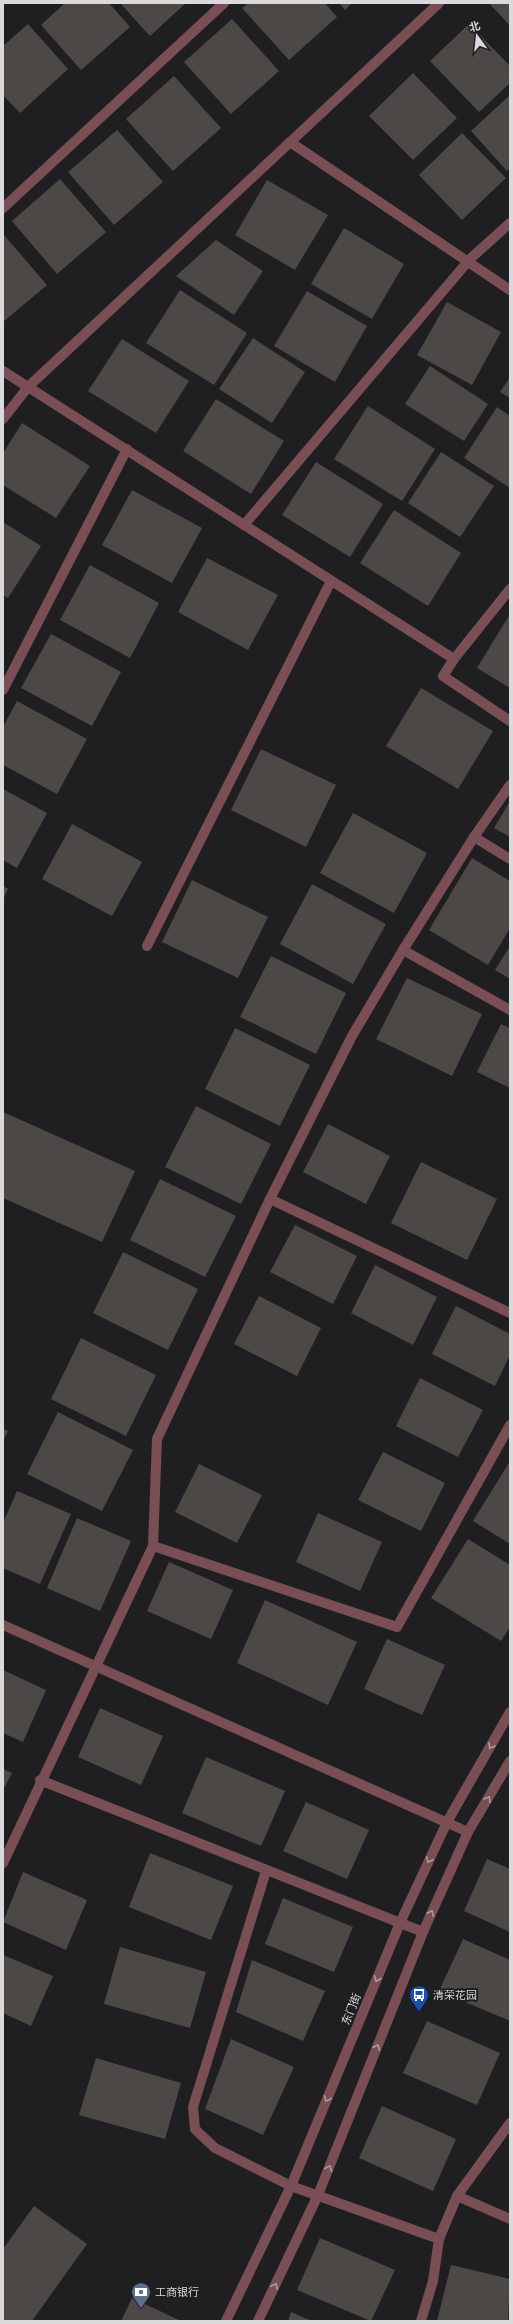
<svg xmlns="http://www.w3.org/2000/svg" width="513" height="2324" font-family="'PT Sans Narrow','Noto Sans SC',sans-serif">
	<rect width="100%" height="100%" fill="#1f1f22"/>
	<g fill="#4b4846">
		<polygon points="65,3 109,3 130,27 81,70 41,25"/>
		<polygon points="120,3 186,3 150,36"/>
		<polygon points="248,3 325,3 337,17 289,60 242,8"/>
		<polygon points="339,3 352,3 345,10"/>
		<polygon points="489,3 510,3 510,26"/>
		<polygon points="232,19 279,71 231,114 184,62"/>
		<polygon points="28,24 68,69 20,113 3,95 3,46"/>
		<polygon points="469,24 510,66 510,83 479,112 430,61"/>
		<polygon points="413,73 457,118 413,160 369,116"/>
		<polygon points="174,76 221,128 173,171 126,119"/>
		<polygon points="510,95 510,168 507,171 471,131"/>
		<polygon points="117,130 163,182 114,225 68,172"/>
		<polygon points="462,133 506,178 462,220 419,175"/>
		<polygon points="60,179 106,232 57,274 12,221"/>
		<polygon points="267,180 328,215 295,270 235,235"/>
		<polygon points="344,228 404,264 372,319 311,284"/>
		<polygon points="3,234 47,285 3,322"/>
		<polygon points="216,240 263,271 234,315 176,276"/>
		<polygon points="180,290 247,333 214,385 146,343"/>
		<polygon points="307,291 367,326 335,382 274,346"/>
		<polygon points="447,302 501,332 472,385 417,355"/>
		<polygon points="253,338 305,372 272,423 219,389"/>
		<polygon points="122,339 189,381 156,433 88,391"/>
		<polygon points="430,366 488,404 464,441 405,404"/>
		<polygon points="510,377 510,398 500,392"/>
		<polygon points="216,399 284,441 251,494 183,451"/>
		<polygon points="368,406 435,449 402,501 334,459"/>
		<polygon points="497,407 510,416 510,488 464,458"/>
		<polygon points="22,423 90,466 56,518 3,485 3,453"/>
		<polygon points="441,452 494,486 460,537 408,503"/>
		<polygon points="316,462 383,504 350,557 282,515"/>
		<polygon points="132,490 202,528 172,583 102,545"/>
		<polygon points="394,510 461,553 428,606 360,563"/>
		<polygon points="3,522 41,546 8,598 3,595"/>
		<polygon points="207,558 278,595 248,650 178,612"/>
		<polygon points="90,565 159,603 130,658 60,620"/>
		<polygon points="510,614 510,688 477,668"/>
		<polygon points="51,634 121,672 92,726 21,688"/>
		<polygon points="421,688 493,731 458,789 386,746"/>
		<polygon points="17,701 87,739 57,794 3,765 3,727"/>
		<polygon points="261,749 336,785 306,847 231,810"/>
		<polygon points="3,789 47,813 17,868 3,860"/>
		<polygon points="510,801 510,837 494,828"/>
		<polygon points="353,813 427,853 394,913 320,873"/>
		<polygon points="72,824 142,862 112,916 42,879"/>
		<polygon points="472,858 510,881 510,928 488,965 429,930"/>
		<polygon points="192,880 268,917 238,978 162,942"/>
		<polygon points="312,884 386,924 353,984 280,944"/>
		<polygon points="3,886 8,889 3,900"/>
		<polygon points="510,946 510,979 495,970"/>
		<polygon points="271,956 346,993 316,1054 240,1017"/>
		<polygon points="407,978 482,1014 452,1076 376,1039"/>
		<polygon points="501,1024 510,1028 510,1088 477,1072"/>
		<polygon points="235,1028 310,1065 280,1126 205,1089"/>
		<polygon points="196,1106 271,1144 241,1204 165,1167"/>
		<polygon points="3,1112 135,1171 102,1242 3,1198"/>
		<polygon points="328,1124 390,1156 366,1204 303,1172"/>
		<polygon points="421,1162 497,1199 467,1260 391,1223"/>
		<polygon points="160,1179 236,1216 205,1277 130,1240"/>
		<polygon points="295,1225 357,1256 333,1304 270,1272"/>
		<polygon points="123,1252 198,1289 168,1350 93,1313"/>
		<polygon points="375,1265 437,1297 413,1345 351,1313"/>
		<polygon points="259,1296 321,1328 297,1376 234,1344"/>
		<polygon points="456,1306 510,1334 510,1355 495,1386 432,1354"/>
		<polygon points="81,1338 156,1375 126,1436 51,1399"/>
		<polygon points="420,1378 483,1410 458,1457 396,1426"/>
		<polygon points="58,1412 133,1450 102,1511 27,1474"/>
		<polygon points="3,1429 8,1431 3,1441"/>
		<polygon points="383,1452 445,1483 421,1531 358,1500"/>
		<polygon points="510,1461 510,1544 473,1521"/>
		<polygon points="199,1464 262,1495 237,1543 175,1512"/>
		<polygon points="17,1491 71,1514 40,1584 3,1568 3,1523"/>
		<polygon points="318,1513 382,1542 360,1591 296,1562"/>
		<polygon points="77,1518 131,1541 100,1611 47,1588"/>
		<polygon points="468,1539 510,1565 510,1627 501,1641 431,1598"/>
		<polygon points="169,1562 233,1590 211,1639 147,1611"/>
		<polygon points="265,1600 357,1642 328,1705 237,1663"/>
		<polygon points="387,1639 445,1665 422,1715 364,1689"/>
		<polygon points="3,1670 46,1690 23,1742 3,1733"/>
		<polygon points="100,1708 163,1736 141,1785 78,1757"/>
		<polygon points="206,1757 285,1791 261,1846 182,1813"/>
		<polygon points="3,1769 12,1773 3,1790"/>
		<polygon points="306,1802 369,1830 347,1879 283,1851"/>
		<polygon points="150,1853 233,1886 211,1940 129,1907"/>
		<polygon points="487,1859 510,1869 510,1932 464,1911"/>
		<polygon points="23,1872 87,1900 66,1950 3,1922"/>
		<polygon points="283,1898 353,1927 334,1972 265,1944"/>
		<polygon points="463,1939 510,1960 510,2021 439,1991"/>
		<polygon points="120,1947 206,1972 190,2028 104,2004"/>
		<polygon points="3,1955 53,1976 31,2026 3,2013"/>
		<polygon points="252,1960 325,1991 303,2041 236,2012"/>
		<polygon points="427,2021 500,2053 477,2105 403,2073"/>
		<polygon points="231,2039 294,2067 263,2135 205,2109"/>
		<polygon points="96,2058 181,2083 165,2139 79,2115"/>
		<polygon points="382,2106 456,2139 433,2191 359,2158"/>
		<polygon points="34,2206 87,2244 32,2321 3,2321 3,2249"/>
		<polygon points="320,2238 395,2270 371,2321 297,2290"/>
		<polygon points="451,2265 510,2279 508,2321 437,2321"/>
		<polygon points="132,2298 181,2321 121,2321"/>
		<polygon points="291,2312 312,2321 288,2321"/>
	</g>
	<g fill="none" stroke-linecap="round" stroke-linejoin="round">
		<g stroke="#794e54" stroke-width="10">
			<polyline points="290,142 510,290"/>
			<polyline points="3,208 224,3"/>
			<polyline points="3,371 454,659 510,589"/>
			<polyline points="3,419 28,387 439,3"/>
			<polyline points="244,525 470,259 510,223"/>
			<polyline points="454,659 443,676 510,721"/>
			<polyline points="3,690 127,449"/>
			<polyline points="474,837 510,859"/>
			<polyline points="147,946 331,581"/>
			<polyline points="403,950 510,1010"/>
			<polyline points="270,1199 510,1313"/>
			<polyline points="153,1546 397,1627 510,1425"/>
			<polyline points="3,1625 468,1832"/>
			<polyline points="40,1780 423,1932"/>
			<polyline points="3,1863 153,1546 157,1439 270,1199 352,1036 403,950 474,837 510,785"/>
			<polyline points="266,1871 193,2107 195,2129 215,2148 291,2186 439,2239"/>
			<polyline points="457,2196 510,2219"/>
			<polyline points="226,2321 291,2186 400,1923 447,1822 510,1712"/>
			<polyline points="258,2321 318,2195 423,1932 468,1832 510,1761"/>
			<polyline points="421,2321 433,2281 439,2239 457,2196 510,2123"/>
		</g>
	</g>
	<defs><path id="oneway-chevron" d="M-2-3.5L2.5 0L-2 3.5" fill="none" stroke-width="1.6" stroke-linecap="round" stroke-linejoin="round"/></defs>
	<g stroke="#ae9b9f">
		<use href="#oneway-chevron" transform="translate(491 1746) rotate(120)"/>
		<use href="#oneway-chevron" transform="translate(488 1799) rotate(-59)"/>
		<use href="#oneway-chevron" transform="translate(429 1860) rotate(115)"/>
		<use href="#oneway-chevron" transform="translate(431 1913) rotate(-65)"/>
		<use href="#oneway-chevron" transform="translate(377 1979) rotate(112)"/>
		<use href="#oneway-chevron" transform="translate(377 2047) rotate(-68)"/>
		<use href="#oneway-chevron" transform="translate(327 2099) rotate(112)"/>
		<use href="#oneway-chevron" transform="translate(329 2168) rotate(-68)"/>
		<use href="#oneway-chevron" transform="translate(275 2286) rotate(-65)"/>
	</g>
	<defs>
		<g id="bus-pin" transform="scale(1)"><path d="M0 17L-7.5 6A9.5 9.5 0 1 1 7.5 6Z" fill="#1a4fb4" stroke="#1f1f22"/><path d="M-5-6H5V4H4V6H2V4H-2V6H-4V4H-5ZM-3.5-4V0h7V-4ZM-3.5 1.2v1.5H-2V1.2ZM2 1.2v1.5H3.5V1.2Z" fill="#fff"/></g>
		<g id="bank-pin" transform="scale(1)"><path d="M0 17L-7.5 6A9.5 9.5 0 1 1 7.5 6Z" fill="#5c6f8a" stroke="#1f1f22"/><path d="M-6-4H6V4H-6ZM0-2.3a2.3 2.3 0 1 0 0 4.6a2.3 2.3 0 1 0 0-4.6Z" fill="#fff"/></g>
	</defs>
	<g fill-rule="evenodd">
		<use href="#bus-pin" x="419" y="1995"/>
		<use href="#bank-pin" x="141" y="2292"/>
	</g>
	<g text-anchor="middle" stroke-width="4" stroke-linejoin="round" paint-order="stroke">
		<g font-size="11" fill="#dadadc" stroke="#1f1f22" text-anchor="start">
			<text x="433" y="1999">清荣花园</text>
			<text x="155" y="2296">工商银行</text>
		</g>
		<g font-size="11" fill="#dadadc" stroke="#1f1f22">
			<text transform="translate(351 2009) rotate(-68)" y="4">东门街</text>
		</g>
	</g>
	<rect width="513" height="2324" fill="none" stroke="#dadadc" stroke-width="8"/>
	<g transform="translate(477 36) rotate(345)" stroke="#1f1f22" stroke-width="3" paint-order="stroke">
	<path d="M0-3L7 15L0 10L-7 15Z" fill="#dadadc"/>
	<text y="-6" font-size="11" font-weight="bold" text-anchor="middle" fill="#dadadc">北</text>
	</g>
</svg>
